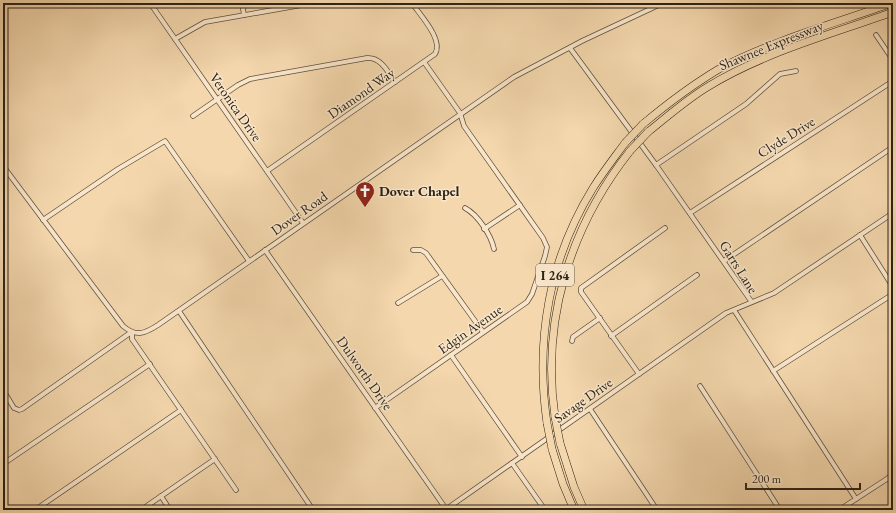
<svg xmlns="http://www.w3.org/2000/svg" width="896" height="513" font-family="'EB Garamond',serif">
	<rect width="100%" height="100%" fill="#f4d7ad"/>
	<filter id="stains"><feTurbulence type="fractalNoise" baseFrequency=".005" numOctaves="4"/><feColorMatrix values="0 0 0 0 .2 0 0 0 0 .09 0 0 0 0 .02 0 0 0 .5 -.17"/></filter>
	<radialGradient id="worn" r=".72"><stop offset=".6" stop-color="#630" stop-opacity="0"/><stop offset="1" stop-color="#630" stop-opacity=".3"/></radialGradient>
	<g fill="none" stroke-linecap="round" stroke-linejoin="round">
		<g stroke="#5e503c" stroke-width="5.5">
			<g id="street">
				<polyline points="150,3 303,223"/>
				<polyline points="242,3 244,15"/>
				<polyline points="876,35 893,60"/>
				<polyline points="175,39 205,22 313,3"/>
				<polyline points="570,48 656,165 751,301"/>
				<path d="M193,116L238,85L250,79L367,58C381,57 388,72 395,82"/>
				<polyline points="656,165 746,104 780,74 796,71"/>
				<path d="M3,166L123,326C136,337 144,334 158,325L514,77L582,41L663,3"/>
				<path d="M267,171L435,54C444,40 420,15 412,3"/>
				<path d="M465,208C478,215 491,235 494,249"/>
				<polyline points="690,213 893,81"/>
				<polyline points="43,220 118,169 165,141 249,261"/>
				<polyline points="484,229 520,205"/>
				<polyline points="860,235 893,287"/>
				<polyline points="265,250 446,509"/>
				<polyline points="413,250 421,250 426,253 483,332"/>
				<polyline points="724,261 893,147"/>
				<polyline points="398,303 442,276"/>
				<polyline points="734,310 856,499"/>
				<polyline points="179,311 313,510"/>
				<polyline points="132,333 132,339 236,490"/>
				<polyline points="611,336 697,275"/>
				<polyline points="572,341 573,337 600,318"/>
				<polyline points="451,355 522,457"/>
				<polyline points="773,371 893,294"/>
				<polyline points="639,374 581,292 581,288 665,228"/>
				<polyline points="700,386 780,510"/>
				<polyline points="3,390 14,408 19,410 22,409 130,333"/>
				<polyline points="375,408 527,302 532,294 545,256 547,247 543,238 464,126 460,113 424,62"/>
				<polyline points="590,409 657,510"/>
				<polyline points="512,463 545,510"/>
				<polyline points="3,464 150,364"/>
				<polyline points="888,478 893,485"/>
				<polyline points="161,496 170,510"/>
				<polyline points="35,510 181,410"/>
				<polyline points="141,510 215,459"/>
				<polyline points="445,510 726,313 774,293 893,213"/>
				<polyline points="839,510 893,475"/>
			</g>
		</g>
		<g stroke="#2c2316" stroke-width="8">
			<g id="highway">
				<path d="M643,124C667,104 692,85 719,69C771,41 836,23 892,3"/>
				<path d="M648,132C668,116 687,99 709,86C765,52 832,34 893,12"/>
				<path d="M555,417C541,320 570,227 630,151"/>
				<path d="M547,423C535,340 549,259 593,188C603,172 614,158 625,143"/>
				<polyline points="560,443 574,487 584,510"/>
				<polyline points="552,449 563,484 574,510"/>
			</g>
		</g>
		<use href="#street" stroke="#f8e5ca" stroke-width="4"/>
		<use href="#highway" stroke="#f4d7ad" stroke-width="7"/>
		<g stroke="#2c2316" stroke-width="8" stroke-linecap="butt">
			<g id="highway-bridge">
				<polyline points="625,143 643,124"/>
				<polyline points="630,151 648,132"/>
				<polyline points="555,417 560,443"/>
				<polyline points="547,423 552,449"/>
			</g>
		</g>
		<use href="#highway-bridge" stroke="#f4d7ad" stroke-width="7"/>
	</g>
	<defs>
		<g id="church-pin" transform="scale(1)"><path d="M0 17L-7.5 6A9.5 9.5 0 1 1 7.5 6Z" fill="#8f2418" stroke="#f8e5ca"/><path d="M-1.2-6h2.4v3.5h3.3v2.4h-3.3V6h-2.4V-.1h-3.3v-2.4h3.3Z" fill="#fff"/></g>
	</defs>
	<g fill-rule="evenodd">
		<use href="#church-pin" x="365" y="191"/>
	</g>
	<g text-anchor="middle" stroke-width="3" stroke-linejoin="round" paint-order="stroke">
		<rect fill="#f8e5ca" stroke="#695d4c" stroke-width="1" x="536" y="264" width="38" height="22" rx="3"/>
		<g font-size="13" font-weight="bold" fill="#2c2316">
			<text x="555" y="280">I 264</text>
		</g>
		<g font-size="14" fill="#2c2316" stroke="#f8e5ca">
			<text transform="translate(771 45) rotate(-22)" y="5">Shawnee Expressway</text>
			<text transform="translate(361 93) rotate(-35)" y="5">Diamond Way</text>
			<text transform="translate(236 107) rotate(55)" y="5">Veronica Drive</text>
			<text transform="translate(786 137) rotate(-32)" y="5">Clyde Drive</text>
			<text transform="translate(299 213) rotate(-35)" y="5">Dover Road</text>
			<text transform="translate(739 267) rotate(58)" y="5">Garrs Lane</text>
			<text transform="translate(470 329) rotate(-35)" y="5">Edgin Avenue</text>
			<text transform="translate(365 373) rotate(55)" y="5">Dulworth Drive</text>
			<text transform="translate(583 400) rotate(-35)" y="5">Savage Drive</text>
		</g>
		<g font-size="14" font-weight="bold" fill="#2c2316" stroke="#f8e5ca" text-anchor="start">
			<text x="379" y="196">Dover Chapel</text>
		</g>
	</g>
	<rect width="896" height="513" fill="none" stroke="#f4d7ad" stroke-width="16"/>
	<rect x="4" y="4" width="888" height="505" fill="none" stroke="#2c2316" stroke-width="2"/>
	<rect x="8" y="8" width="880" height="497" fill="none" stroke="#2c2316"/>
	<path d="M746 483v6h114v-6" fill="none" stroke="#2c2316" stroke-width="2"/>
	<text x="752" y="483" font-size="12" fill="#2c2316" stroke="#f8e5ca" stroke-width="3" paint-order="stroke">200 m</text>
	<rect width="100%" height="100%" filter="url(#stains)"/>
	<rect width="100%" height="100%" fill="url(#worn)"/>
</svg>
